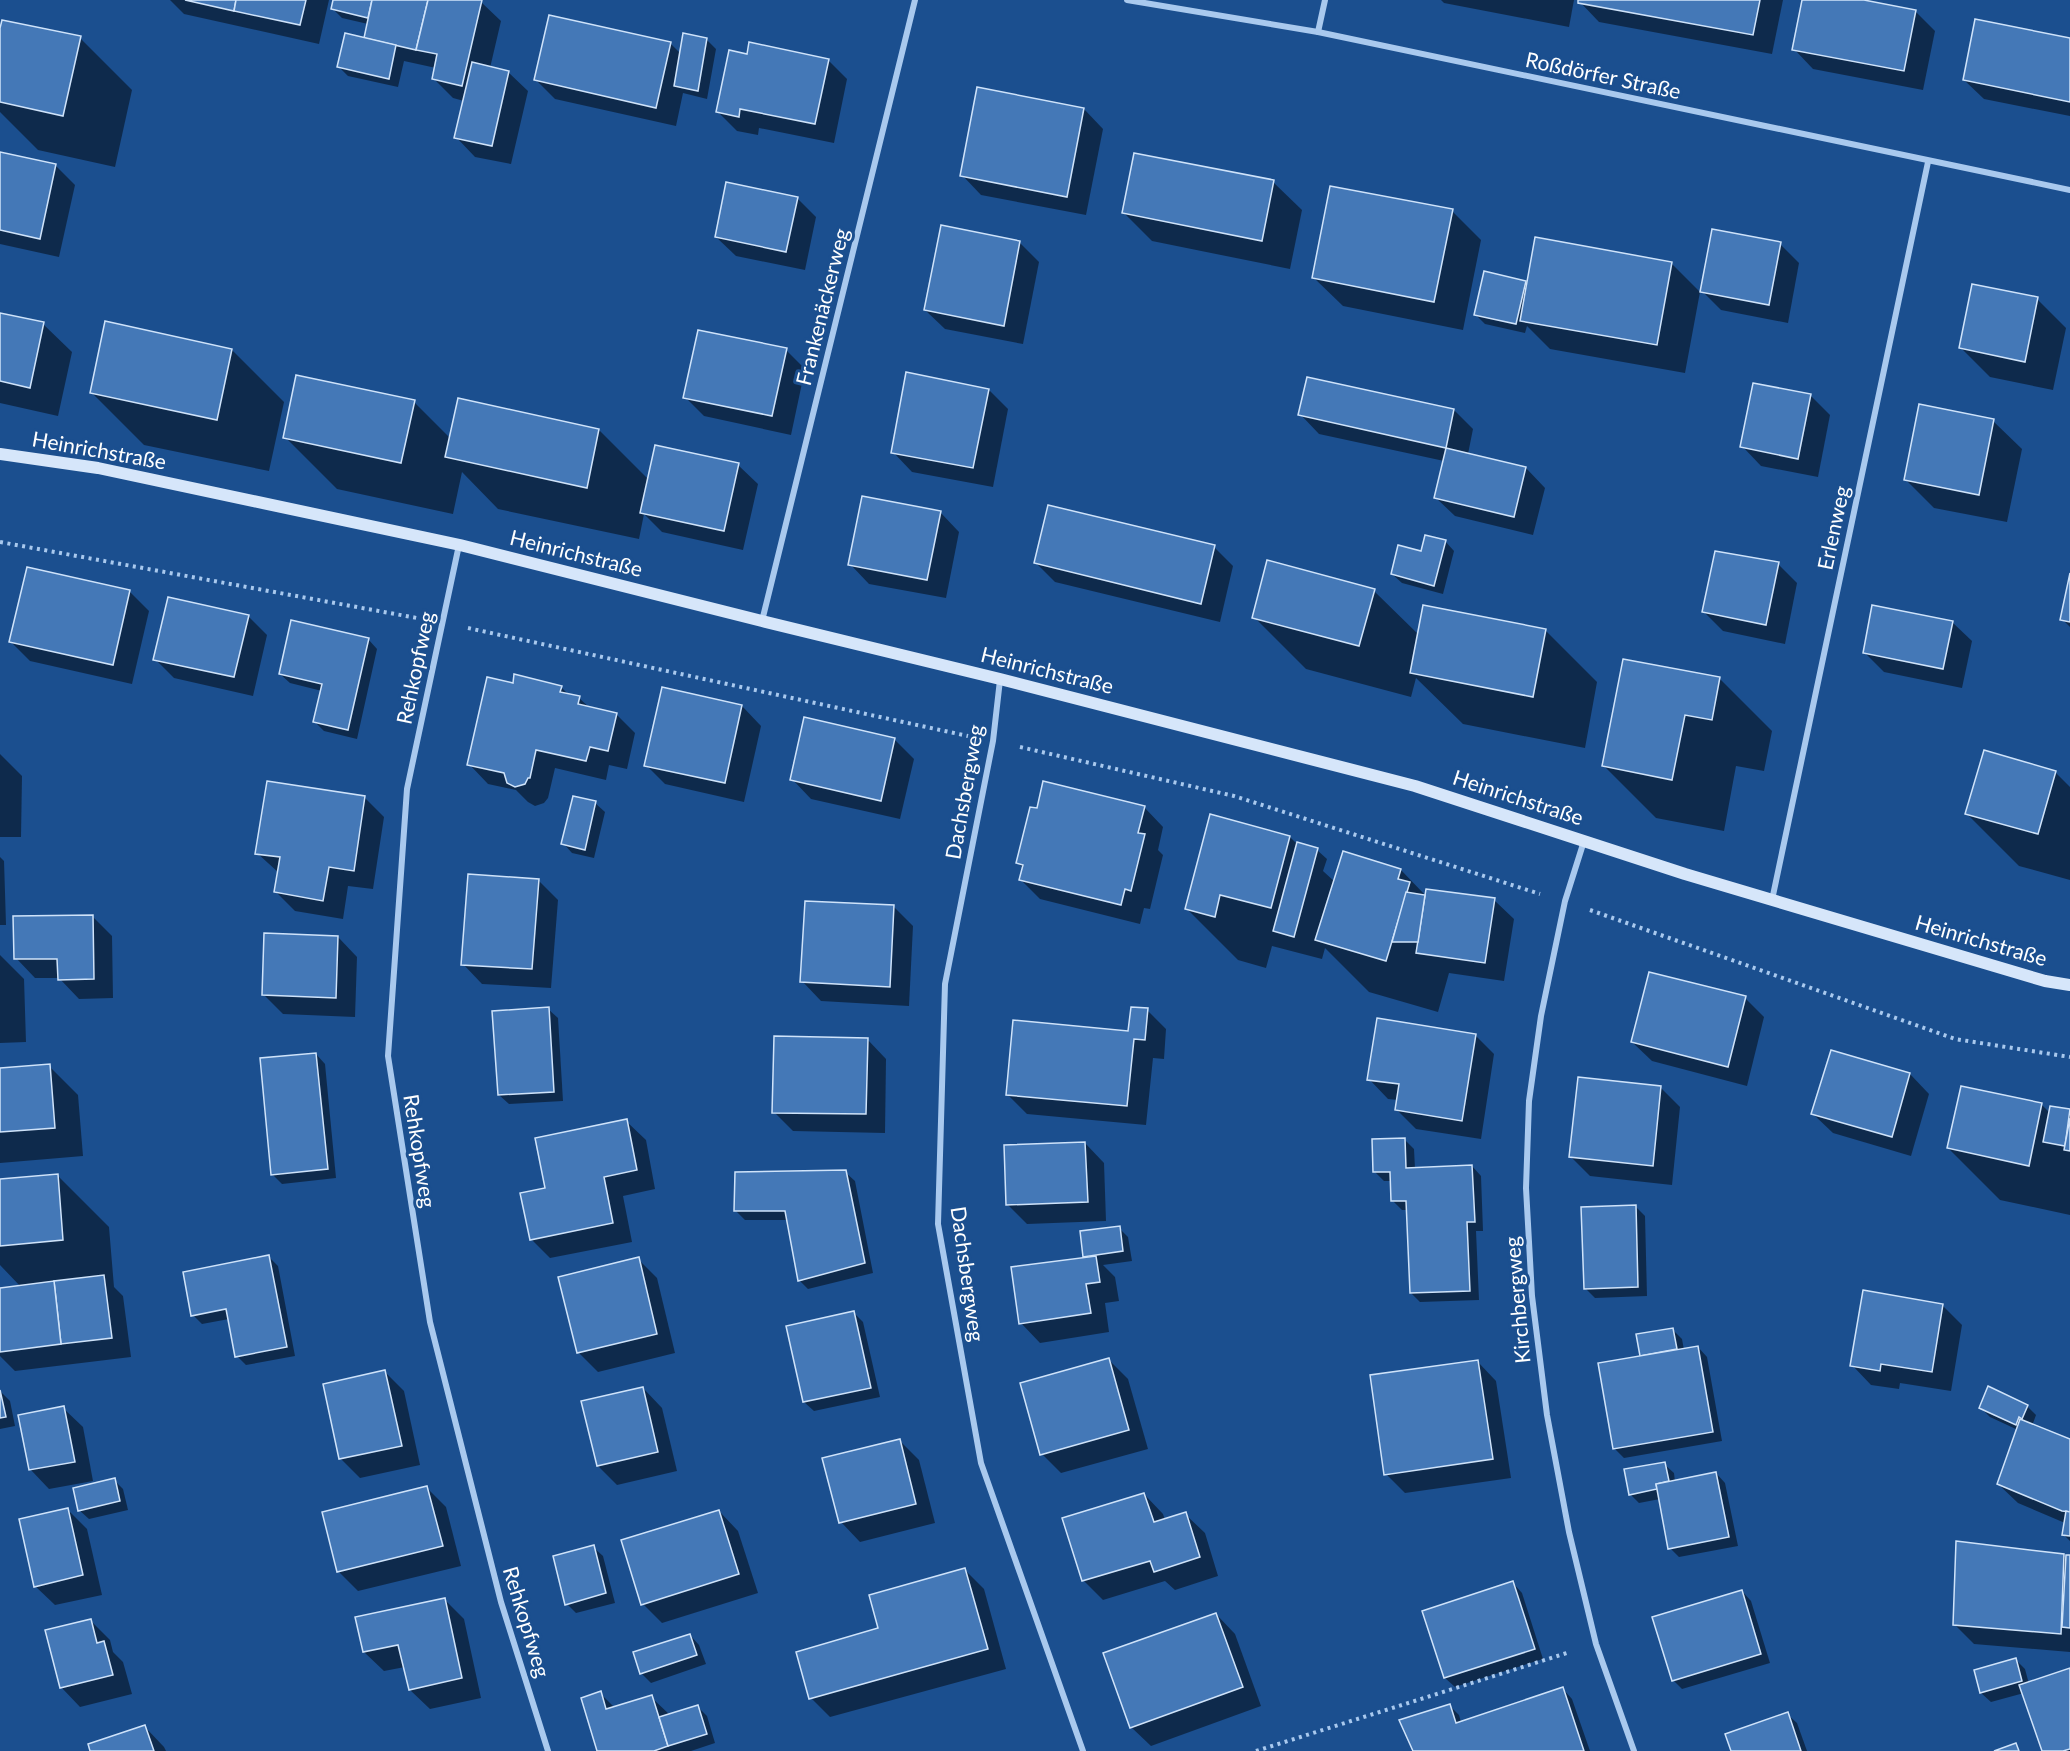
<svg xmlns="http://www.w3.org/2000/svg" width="2070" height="1751" font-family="Lato,sans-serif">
	<rect width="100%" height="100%" fill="#1b4f8f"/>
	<g fill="#0007">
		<polygon points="170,0 329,0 319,44 184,14"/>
		<polygon points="335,0 474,0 481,2 501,21 490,68 508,72 528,91 511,164 475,157 456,137 464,101 453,98 433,78 436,68 404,61 398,87 348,76 338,66 365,39 368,24 342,18 333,9"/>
		<polygon points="1441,0 1574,0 1569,27 1444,3"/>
		<polygon points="1580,0 1783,0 1772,54 1599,22 1580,2"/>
		<polygon points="1803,0 1856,0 1915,11 1935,31 1923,90 1813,69 1794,49"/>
		<polygon points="0,35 80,38 132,90 115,167 38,150 0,112"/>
		<polygon points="706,39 716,49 707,99 683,93 676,126 555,99 536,80 671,44 681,54"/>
		<polygon points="2070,39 2070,116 1984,99 1964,80"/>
		<polygon points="748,56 828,60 847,79 834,143 759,128 758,135 737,131 718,112"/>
		<polygon points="1084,109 1103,129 1086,215 981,195 962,175"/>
		<polygon points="0,153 55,165 75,185 59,257 0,244"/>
		<polygon points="1273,182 1302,210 1290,269 1152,241 1124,213"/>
		<polygon points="797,198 816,217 805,270 736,256 716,237"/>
		<polygon points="1452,211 1481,240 1463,330 1343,306 1314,278"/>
		<polygon points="1019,242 1039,262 1023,344 945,329 925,310"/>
		<polygon points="1780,244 1799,263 1788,323 1721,310 1702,291"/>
		<polygon points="1671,263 1700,292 1685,373 1550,349 1527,326 1525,333 1485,324 1475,314 1526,282 1528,284"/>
		<polygon points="2037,299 2066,328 2053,390 1990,377 1961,348"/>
		<polygon points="0,314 43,324 72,352 58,416 0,403"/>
		<polygon points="232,350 284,402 269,471 144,445 92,393"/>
		<polygon points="786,350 805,369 791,435 704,416 685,397"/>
		<polygon points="989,390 1008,409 993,487 912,472 893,452"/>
		<polygon points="1810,395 1830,415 1818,477 1761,466 1742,446"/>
		<polygon points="414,402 450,438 599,430 649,480 738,465 758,484 743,550 662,532 644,514 639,539 498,509 462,472 453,514 337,489 285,437"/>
		<polygon points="1454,410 1473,429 1468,454 1526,468 1545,488 1533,535 1455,516 1435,497 1444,461 1319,434 1300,414"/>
		<polygon points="1993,421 2022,449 2007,522 1934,508 1905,479"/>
		<polygon points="940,512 959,532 946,598 869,584 850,564"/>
		<polygon points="1445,541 1454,551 1443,594 1402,583 1392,574 1422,553"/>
		<polygon points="1214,547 1233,566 1220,622 1055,582 1036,563"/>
		<polygon points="1778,564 1797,583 1785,644 1723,631 1704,612"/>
		<polygon points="2070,580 2070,627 2062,619"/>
		<polygon points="129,591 149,611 132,684 30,661 11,642"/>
		<polygon points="1374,591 1419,635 1545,630 1597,682 1585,748 1463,724 1416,678 1411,697 1306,669 1254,617"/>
		<polygon points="248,616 267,635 253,696 174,678 155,659"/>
		<polygon points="1952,622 1972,641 1962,688 1884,672 1864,652"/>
		<polygon points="368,639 377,649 357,739 324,731 315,722 322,691 290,683 280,674"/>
		<polygon points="1720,679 1772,731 1764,771 1736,766 1724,831 1656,818 1604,766"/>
		<polygon points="514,684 561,687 570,696 579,698 590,708 616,714 635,733 627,769 609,765 606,780 555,768 548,798 544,803 535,806 528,802 516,790 488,784 469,764"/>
		<polygon points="742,706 761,726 744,802 665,784 646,765"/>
		<polygon points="894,739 914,759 900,819 811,799 792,779"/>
		<polygon points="0,754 22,776 21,837 0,837"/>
		<polygon points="2055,772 2070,787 2070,880 2019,866 1967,814"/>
		<polygon points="365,798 384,817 373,889 348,886 343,919 295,911 276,892 279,873 257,853"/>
		<polygon points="595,803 605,812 594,858 572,853 563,843"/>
		<polygon points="1144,807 1163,827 1158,850 1163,855 1150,909 1144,908 1140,924 1040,899 1021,880 1024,869 1018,863"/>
		<polygon points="1290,837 1299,846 1317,850 1327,859 1323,871 1335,882 1401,870 1426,896 1494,900 1514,919 1504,981 1449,973 1438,1012 1369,992 1325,948 1322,959 1272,946 1266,968 1238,960 1186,908"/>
		<polygon points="0,857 4,861 6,925 0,925"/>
		<polygon points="538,880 558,900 551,988 482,984 463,964"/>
		<polygon points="894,907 913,926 909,1006 821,1001 802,981"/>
		<polygon points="92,916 112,936 113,998 79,999 59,978 35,978 16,958"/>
		<polygon points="338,937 357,957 355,1017 283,1014 264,995"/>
		<polygon points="0,955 24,979 26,1042 0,1043"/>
		<polygon points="1745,998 1764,1017 1747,1086 1652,1061 1632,1042"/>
		<polygon points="548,1009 558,1018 563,1101 509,1104 499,1095"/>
		<polygon points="1147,1010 1166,1029 1164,1059 1153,1058 1146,1125 1027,1114 1008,1095 1130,1032"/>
		<polygon points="1475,1035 1494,1054 1481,1139 1416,1129 1397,1110 1398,1100 1388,1099 1369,1079"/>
		<polygon points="867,1039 886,1059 885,1133 793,1131 774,1112"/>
		<polygon points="1832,1052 1910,1074 1929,1094 1911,1156 1833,1133 1813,1114"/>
		<polygon points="316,1054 325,1064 336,1178 282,1184 273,1175"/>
		<polygon points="49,1066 78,1095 83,1156 0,1163 0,1069"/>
		<polygon points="1660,1087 1680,1107 1672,1185 1590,1176 1571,1157"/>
		<polygon points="2041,1104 2050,1113 2051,1108 2070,1111 2070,1215 2000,1200 1948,1148"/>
		<polygon points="626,1121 646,1140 655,1189 623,1196 632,1242 550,1258 531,1239 547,1189"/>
		<polygon points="1405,1140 1414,1149 1415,1169 1472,1166 1481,1176 1483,1231 1476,1231 1479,1300 1420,1302 1411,1293 1408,1210 1402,1210 1393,1201 1392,1181 1384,1181 1375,1172"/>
		<polygon points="1085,1143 1104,1163 1106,1221 1027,1224 1008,1205"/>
		<polygon points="845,1172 855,1181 873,1273 808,1289 799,1280 788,1220 745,1220 736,1211"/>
		<polygon points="57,1175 109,1227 114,1287 123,1296 131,1357 15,1371 0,1356 0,1289 21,1287 0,1265 0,1180"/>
		<polygon points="1636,1207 1645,1216 1647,1296 1595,1298 1585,1288"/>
		<polygon points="1119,1228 1128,1237 1132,1261 1103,1265 1115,1277 1119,1301 1105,1303 1109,1332 1040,1343 1021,1323 1087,1259 1085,1257 1081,1233"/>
		<polygon points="269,1257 278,1266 295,1356 246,1365 237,1356 229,1319 202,1324 193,1315"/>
		<polygon points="638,1259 657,1278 675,1353 598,1372 578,1352"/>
		<polygon points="1942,1305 1962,1325 1951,1391 1900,1383 1899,1389 1871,1385 1852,1365"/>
		<polygon points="854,1313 863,1322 880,1397 814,1411 804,1402"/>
		<polygon points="1672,1329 1682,1339 1684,1350 1698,1347 1707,1357 1722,1441 1624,1458 1615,1449 1642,1357"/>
		<polygon points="1109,1360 1128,1379 1148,1449 1061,1473 1042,1454"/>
		<polygon points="1477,1361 1496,1381 1511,1478 1405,1493 1386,1474"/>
		<polygon points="385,1372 404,1391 420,1465 360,1478 340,1458"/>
		<polygon points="643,1388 662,1408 677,1471 617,1485 598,1466"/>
		<polygon points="0,1391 10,1401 15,1426 0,1429"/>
		<polygon points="2027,1406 2036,1415 2032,1426 2070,1440 2070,1541 2064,1535 2065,1523 2018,1503 1998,1484 2018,1430 1990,1417 1981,1408"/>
		<polygon points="63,1408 83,1427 93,1481 49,1489 30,1469"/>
		<polygon points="899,1440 919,1460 935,1523 860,1542 841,1522"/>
		<polygon points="1664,1464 1674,1473 1675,1482 1716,1473 1725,1483 1738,1546 1679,1557 1670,1548 1660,1499 1639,1503 1630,1494"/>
		<polygon points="114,1480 123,1489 128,1510 89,1519 79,1510"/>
		<polygon points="427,1488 446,1507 461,1566 358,1591 339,1572 324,1513"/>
		<polygon points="1144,1494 1163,1514 1165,1520 1185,1514 1205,1533 1218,1576 1175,1590 1165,1581 1103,1600 1084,1581 1064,1519"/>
		<polygon points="68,1510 87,1529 102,1595 55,1605 35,1586"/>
		<polygon points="719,1511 738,1531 758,1593 662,1623 643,1604"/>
		<polygon points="593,1547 603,1556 615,1603 576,1613 567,1604"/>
		<polygon points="2063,1555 2067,1560 2070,1556 2070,1652 1974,1644 1954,1624"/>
		<polygon points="965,1570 984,1589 1006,1669 830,1717 811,1698"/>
		<polygon points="1513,1583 1522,1593 1543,1659 1455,1687 1445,1678 1424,1612"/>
		<polygon points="1742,1591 1751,1601 1770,1663 1682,1689 1673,1680"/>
		<polygon points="444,1599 464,1619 481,1698 430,1709 410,1690 405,1667 384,1671 364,1652"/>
		<polygon points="1216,1614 1235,1634 1261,1706 1151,1746 1131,1727"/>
		<polygon points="90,1620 110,1640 113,1652 123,1662 132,1694 80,1707 61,1687"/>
		<polygon points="690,1635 699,1645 706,1664 651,1683 641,1673"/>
		<polygon points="2016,1660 2025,1669 2029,1684 2070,1669 2070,1751 2043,1751 2024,1693 1991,1702 1981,1693"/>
		<polygon points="1563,1689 1572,1699 1590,1751 1415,1751 1450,1706 1459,1715 1461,1722"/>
		<polygon points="600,1693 615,1708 651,1697 670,1715 697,1706 707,1716 715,1743 691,1751 599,1751"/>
		<polygon points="1787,1714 1797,1723 1807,1751 1733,1751"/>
		<polygon points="145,1727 164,1747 166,1751 91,1751"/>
	</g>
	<g fill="#4478b7" stroke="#cfe3fa" stroke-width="1.5">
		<polygon points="185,0 236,0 234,11"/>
		<polygon points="236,0 306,0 300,25 234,11"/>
		<polygon points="333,0 372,0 368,18 331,9"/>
		<polygon points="372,0 428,0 416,50 364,38"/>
		<polygon points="428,0 482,0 462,86 432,79 437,54 416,50"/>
		<polygon points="1578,0 1760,0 1753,35 1578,3"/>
		<polygon points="1802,0 1864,0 1916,10 1904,71 1792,50"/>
		<polygon points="549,15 671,42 656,108 534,80"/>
		<polygon points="1975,19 2070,38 2070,102 1963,80"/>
		<polygon points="2,20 81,36 63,116 0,102 0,28"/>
		<polygon points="345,33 396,45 389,79 337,67"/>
		<polygon points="683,33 707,38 698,91 674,86"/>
		<polygon points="749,42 829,59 815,124 740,109 739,117 716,112 729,50 747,54"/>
		<polygon points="472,62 509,71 492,146 454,138"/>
		<polygon points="977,87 1084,108 1067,197 960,176"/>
		<polygon points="0,152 56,164 40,239 0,230"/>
		<polygon points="1134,153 1274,180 1262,241 1122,213"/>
		<polygon points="726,182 798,197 786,252 715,237"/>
		<polygon points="1330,186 1453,209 1434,302 1312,278"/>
		<polygon points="941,225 1020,241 1004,326 924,310"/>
		<polygon points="1712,229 1781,242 1769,305 1700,292"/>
		<polygon points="1535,237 1672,262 1657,345 1520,321"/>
		<polygon points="1484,271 1526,281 1516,324 1474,315"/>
		<polygon points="1972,284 2038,297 2025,362 1959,348"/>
		<polygon points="0,313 44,322 30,388 0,381"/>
		<polygon points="105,321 232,349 217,420 90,393"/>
		<polygon points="698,330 787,348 772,416 683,398"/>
		<polygon points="906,372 989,389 973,468 891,453"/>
		<polygon points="296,375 415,400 401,463 283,438"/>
		<polygon points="1307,377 1454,409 1446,448 1298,415"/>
		<polygon points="1753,383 1811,394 1798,459 1740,447"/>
		<polygon points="458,398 599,429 587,488 445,457"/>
		<polygon points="1919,404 1994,419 1979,495 1904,480"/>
		<polygon points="655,445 739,463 724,531 640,513"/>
		<polygon points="1446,448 1526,467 1514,517 1434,498"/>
		<polygon points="862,496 941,511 927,580 848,565"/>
		<polygon points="1048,505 1215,545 1201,604 1034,563"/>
		<polygon points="1425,535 1446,540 1434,586 1391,574 1398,545 1421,551"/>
		<polygon points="1715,551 1779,562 1766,625 1702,612"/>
		<polygon points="1267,560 1375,589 1359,646 1252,618"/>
		<polygon points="27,567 130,590 113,665 9,642"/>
		<polygon points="2070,573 2070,622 2060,620"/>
		<polygon points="168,597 249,615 234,677 153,660"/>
		<polygon points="1423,605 1546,629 1533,697 1410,673"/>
		<polygon points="1872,605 1953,621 1943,669 1863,653"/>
		<polygon points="291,620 369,638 348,730 313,722 322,684 279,674"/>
		<polygon points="1623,659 1720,677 1712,720 1685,715 1672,780 1602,766"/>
		<polygon points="514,674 562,686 560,692 580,696 578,704 617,713 608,751 590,747 586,761 536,750 530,778 528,778 525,784 515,787 507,783 504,773 467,765 487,677 513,683"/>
		<polygon points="662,687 742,705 725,783 644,766"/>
		<polygon points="804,717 895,738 881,801 790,780"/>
		<polygon points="1984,750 2056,771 2038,834 1965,814"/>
		<polygon points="267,781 365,796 354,871 329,867 323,901 274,892 280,857 255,854"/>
		<polygon points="1043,781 1145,806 1138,833 1145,834 1131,891 1125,889 1121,905 1019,880 1023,865 1016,863 1030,807 1037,808"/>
		<polygon points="573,796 596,801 585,850 561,844"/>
		<polygon points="1210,814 1290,836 1271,908 1220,895 1215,917 1185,909"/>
		<polygon points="1297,842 1318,848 1294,937 1273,931"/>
		<polygon points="1343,851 1401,869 1398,879 1410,882 1386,961 1315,940"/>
		<polygon points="468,874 539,879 532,969 461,965"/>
		<polygon points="1426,889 1495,898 1485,963 1416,953"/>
		<polygon points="1406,892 1425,895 1418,942 1392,942"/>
		<polygon points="805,901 894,905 890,987 800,982"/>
		<polygon points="93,915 94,979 58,980 57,959 14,959 13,916"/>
		<polygon points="264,933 338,936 336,998 262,995"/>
		<polygon points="1649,972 1746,996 1728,1067 1631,1042"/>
		<polygon points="549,1007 554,1092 498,1095 492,1011"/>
		<polygon points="1131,1007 1148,1008 1145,1040 1134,1039 1127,1106 1006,1095 1013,1020 1128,1031"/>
		<polygon points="1377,1018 1476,1034 1462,1121 1395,1110 1399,1084 1367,1080"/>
		<polygon points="774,1036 868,1038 866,1114 772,1113"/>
		<polygon points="1831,1050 1910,1073 1892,1137 1811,1114"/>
		<polygon points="316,1053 328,1169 271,1175 260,1058"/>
		<polygon points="50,1064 55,1128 0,1132 0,1068"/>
		<polygon points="1578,1077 1661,1086 1653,1166 1569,1157"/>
		<polygon points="1961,1086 2042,1103 2029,1166 1947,1148"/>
		<polygon points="2050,1106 2070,1109 2065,1146 2043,1142"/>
		<polygon points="2070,1118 2070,1151 2064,1150"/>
		<polygon points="627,1119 637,1170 604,1177 613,1223 530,1240 520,1193 545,1188 535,1138"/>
		<polygon points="1405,1138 1406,1168 1472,1165 1475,1222 1467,1222 1470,1291 1410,1293 1406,1201 1391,1201 1390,1172 1373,1172 1372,1139"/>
		<polygon points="1085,1142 1088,1202 1006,1205 1004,1145"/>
		<polygon points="846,1170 865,1263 798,1281 785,1211 734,1211 735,1172"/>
		<polygon points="58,1174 63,1240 0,1246 0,1179"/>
		<polygon points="1636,1205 1638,1287 1584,1289 1581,1207"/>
		<polygon points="1120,1226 1123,1251 1083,1257 1080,1231"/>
		<polygon points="269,1255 287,1347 235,1357 226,1309 191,1316 183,1272"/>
		<polygon points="1096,1256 1100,1282 1086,1284 1091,1313 1019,1324 1011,1267"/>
		<polygon points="639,1257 657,1334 577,1353 558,1277"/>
		<polygon points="104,1275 112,1338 61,1344 54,1281"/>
		<polygon points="54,1281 61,1344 0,1352 0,1288"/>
		<polygon points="1863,1290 1943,1304 1932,1372 1881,1364 1880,1371 1850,1366"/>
		<polygon points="854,1311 871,1388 803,1402 786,1326"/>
		<polygon points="1673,1328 1677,1349 1640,1356 1636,1334"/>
		<polygon points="1698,1346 1713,1432 1613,1449 1598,1363"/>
		<polygon points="1109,1358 1129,1430 1040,1455 1020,1383"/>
		<polygon points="1478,1360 1493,1459 1384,1475 1370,1375"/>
		<polygon points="385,1370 402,1446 339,1459 323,1384"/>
		<polygon points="1988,1386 2028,1405 2022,1419 2019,1417 2016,1425 1979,1408"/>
		<polygon points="643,1387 658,1452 597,1466 581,1401"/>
		<polygon points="0,1390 6,1417 0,1418"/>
		<polygon points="64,1406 75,1462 29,1470 18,1415"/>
		<polygon points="2020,1419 2070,1439 2070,1512 2062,1511 1997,1484"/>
		<polygon points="900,1439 916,1504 839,1523 822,1458"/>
		<polygon points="1665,1462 1669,1481 1656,1484 1657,1489 1629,1495 1624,1469"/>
		<polygon points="1716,1472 1729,1537 1668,1549 1656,1484"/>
		<polygon points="115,1478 120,1501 78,1511 73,1488"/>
		<polygon points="427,1486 443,1546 337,1572 322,1512"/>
		<polygon points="1144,1493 1154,1522 1186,1512 1200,1557 1154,1572 1150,1561 1082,1581 1062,1518"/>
		<polygon points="68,1508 83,1575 34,1587 19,1519"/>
		<polygon points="719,1510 739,1574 641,1605 621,1540"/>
		<polygon points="2066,1511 2070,1512 2070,1536 2062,1535"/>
		<polygon points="1956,1541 2064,1554 2061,1634 1953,1625"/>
		<polygon points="594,1545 606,1593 565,1605 553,1556"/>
		<polygon points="2066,1555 2070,1555 2070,1628 2062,1627"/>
		<polygon points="965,1568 988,1649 809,1699 796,1652 878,1628 869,1595"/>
		<polygon points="1513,1581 1535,1649 1444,1678 1422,1611"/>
		<polygon points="1742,1590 1761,1654 1672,1681 1652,1617"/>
		<polygon points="445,1598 462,1678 409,1690 398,1645 363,1652 355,1617"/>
		<polygon points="1216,1613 1243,1687 1130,1728 1103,1653"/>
		<polygon points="91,1619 97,1643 104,1641 113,1675 60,1688 45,1630"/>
		<polygon points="690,1634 697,1655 640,1674 633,1652"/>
		<polygon points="2016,1658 2022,1681 1980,1693 1974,1670"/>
		<polygon points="2070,1668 2070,1749 2063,1751 2042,1751 2019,1685"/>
		<polygon points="1563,1687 1584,1751 1413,1751 1399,1720 1450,1704 1456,1723"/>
		<polygon points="601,1691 606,1709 652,1695 668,1746 654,1751 597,1751 581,1698"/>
		<polygon points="698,1705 707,1734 668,1746 659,1717"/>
		<polygon points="1788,1712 1801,1751 1731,1751 1725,1734"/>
		<polygon points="145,1725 154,1751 90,1751 88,1744"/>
		<polygon points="2016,1743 2019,1751 1994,1751"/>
	</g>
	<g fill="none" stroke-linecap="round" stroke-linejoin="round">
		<g stroke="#a9c9ee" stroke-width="4" stroke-dasharray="3 4.5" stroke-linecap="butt">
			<polyline points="0,542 417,618"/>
			<polyline points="468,628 968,736"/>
			<polyline points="1020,747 1234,796 1540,894"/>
			<polyline points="1590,910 1955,1039 2070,1057"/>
			<polyline points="1256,1751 1570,1652"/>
		</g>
		<g stroke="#a9c9ee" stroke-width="6">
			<polyline points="1127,0 1318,32 2070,190"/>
			<polyline points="1318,32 1325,0"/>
			<polyline points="459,545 407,789 388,1056 430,1322 501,1602 548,1751"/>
			<polyline points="762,621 915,0"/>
			<polyline points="1000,680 993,741 945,984 938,1224 981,1463 1083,1751"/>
			<polyline points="1584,841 1565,901 1541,1016 1529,1101 1526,1188 1532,1296 1547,1415 1569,1532 1596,1644 1634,1751"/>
			<polyline points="1772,900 1928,162"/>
		</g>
		<polyline stroke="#d6e6fa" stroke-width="12" points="0,454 98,468 460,545 762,621 1000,679 1415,786 1685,874 2045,981 2070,985"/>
	</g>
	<g text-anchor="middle" stroke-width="6" stroke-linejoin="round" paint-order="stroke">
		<g font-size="21" fill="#fff" stroke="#1b4f8f">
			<text transform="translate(1603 76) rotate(12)" y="7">Roßdörfer Straße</text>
			<text transform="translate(823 307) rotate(-76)" y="7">Frankenäckerweg</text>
			<text transform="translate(99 451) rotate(10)" y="7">Heinrichstraße</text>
			<text transform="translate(1834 528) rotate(-78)" y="7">Erlenweg</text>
			<text transform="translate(576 554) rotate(14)" y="7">Heinrichstraße</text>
			<text transform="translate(416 668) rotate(-78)" y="7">Rehkopfweg</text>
			<text transform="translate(1047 671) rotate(14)" y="7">Heinrichstraße</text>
			<text transform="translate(965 792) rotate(-80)" y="7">Dachsbergweg</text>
			<text transform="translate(1518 798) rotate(18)" y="7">Heinrichstraße</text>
			<text transform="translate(1981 941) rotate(16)" y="7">Heinrichstraße</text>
			<text transform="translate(419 1151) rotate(81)" y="7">Rehkopfweg</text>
			<text transform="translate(967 1274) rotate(82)" y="7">Dachsbergweg</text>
			<text transform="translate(1518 1300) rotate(-95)" y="7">Kirchbergweg</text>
			<text transform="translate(526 1622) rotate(73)" y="7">Rehkopfweg</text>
		</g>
	</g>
</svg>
